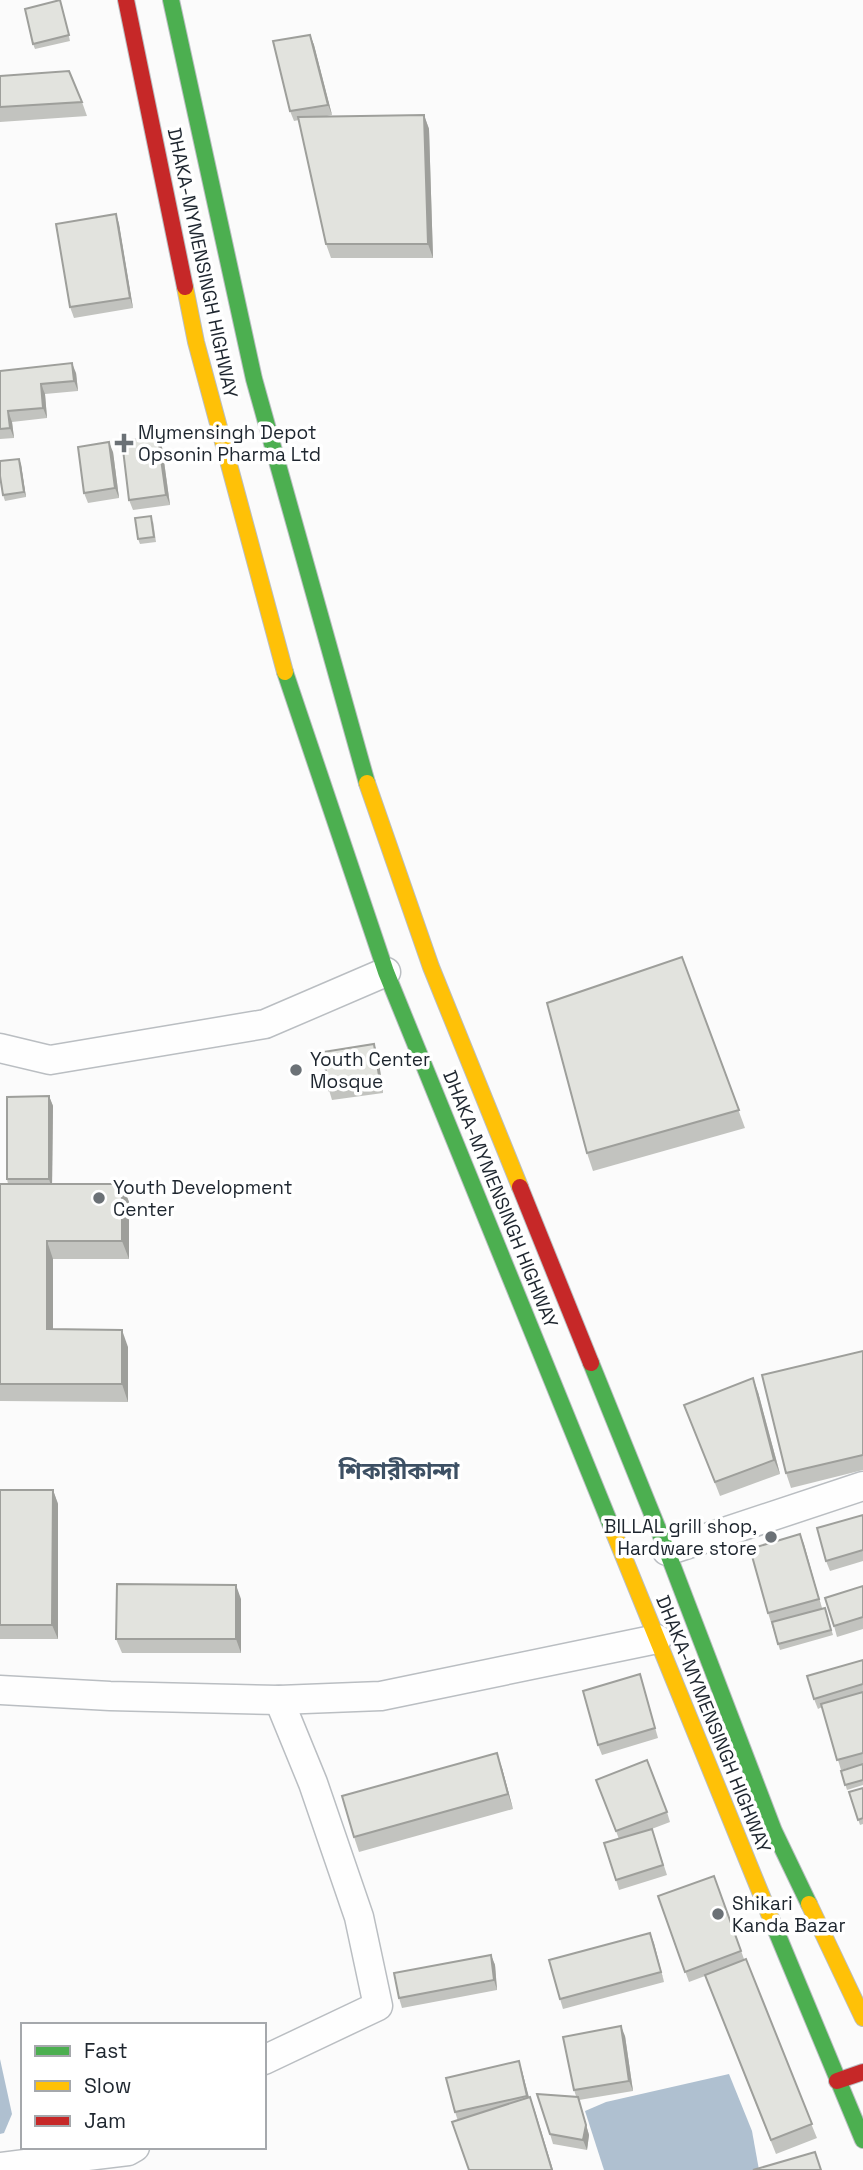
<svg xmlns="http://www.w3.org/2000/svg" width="863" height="2170" font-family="'Space Grotesk','Noto Sans Bengali',sans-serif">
	<rect width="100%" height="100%" fill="#fbfbfb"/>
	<g fill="#afc0d0">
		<polygon points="0,2059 12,2114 4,2133 0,2134"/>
		<polygon points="729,2074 752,2131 759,2170 604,2170 585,2111 606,2102"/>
	</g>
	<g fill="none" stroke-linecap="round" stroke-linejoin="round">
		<g stroke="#babec2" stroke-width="31">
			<g id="street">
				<polyline points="0,1048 50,1060 265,1024 386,972"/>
				<polyline points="667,1551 863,1486"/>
				<polyline points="0,1690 110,1696 279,1700 381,1696 657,1639"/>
				<polyline points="264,2060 378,2006 359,1917 313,1783 279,1700"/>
				<polyline points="0,2167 128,2151 135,2147"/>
			</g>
		</g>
		<g stroke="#babec2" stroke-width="18">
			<g id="fast">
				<polyline points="171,0 254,379 367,783"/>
				<polyline points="285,672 386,972 614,1533"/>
				<polyline points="591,1363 667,1551 774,1831 809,1904"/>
				<polyline points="772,1921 863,2140"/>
			</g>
		</g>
		<g stroke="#babec2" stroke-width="18">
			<g id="slow">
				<polyline points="185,287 196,342 285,672"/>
				<polyline points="367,783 431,967 520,1187"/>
				<polyline points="614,1533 772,1921"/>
				<polyline points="809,1904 863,2018"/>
			</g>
		</g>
		<g stroke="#babec2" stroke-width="18">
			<g id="jam">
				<polyline points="126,0 185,287"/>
				<polyline points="520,1187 591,1363"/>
				<polyline points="837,2081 863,2072"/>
			</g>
		</g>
		<use href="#street" stroke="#fefefe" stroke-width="28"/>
		<use href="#fast" stroke="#4caf50" stroke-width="16"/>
		<use href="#slow" stroke="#ffc107" stroke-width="16"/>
		<use href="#jam" stroke="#c62828" stroke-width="16"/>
	</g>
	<g fill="#c2c3bf">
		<polygon points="62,6 70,41 35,49 33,44"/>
		<polygon points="310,35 314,45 332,115 322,117 424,115 429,129 433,258 331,258 326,244 299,120 294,121 290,111"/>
		<polygon points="0,76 82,102 87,116 0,122"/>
		<polygon points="116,214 119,224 133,308 74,318 70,307"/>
		<polygon points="0,371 76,373 78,391 45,394 47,418 12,422 14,438 0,439"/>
		<polygon points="162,447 170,505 133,510 129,500"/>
		<polygon points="113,452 119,498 88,503 84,493"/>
		<polygon points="21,464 26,497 5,501 3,495"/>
		<polygon points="153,521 156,542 140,544 138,539"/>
		<polygon points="682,957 745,1128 593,1171 587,1153"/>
		<polygon points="378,1054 383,1093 332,1100 329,1090"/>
		<polygon points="49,1096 53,1106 52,1184 122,1184 129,1202 129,1259 53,1259 53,1329 128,1347 128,1402 0,1401 0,1183 8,1184 7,1179"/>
		<polygon points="863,1351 863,1470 791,1488 786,1473"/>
		<polygon points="758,1392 780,1474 720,1496 690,1419"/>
		<polygon points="0,1490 53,1490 58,1504 58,1639 0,1639"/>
		<polygon points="863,1515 863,1561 830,1571 826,1561"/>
		<polygon points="800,1534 822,1608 825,1608 833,1635 780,1650 768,1613"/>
		<polygon points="863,1586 863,1629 837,1637 834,1626"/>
		<polygon points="241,1599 241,1653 122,1653 116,1639"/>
		<polygon points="863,1660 863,1764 841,1770 822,1707 818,1709 814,1699"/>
		<polygon points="640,1674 658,1738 602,1755 598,1745"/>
		<polygon points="863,1764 863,1785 847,1790 841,1771"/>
		<polygon points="502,1768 513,1809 359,1852 354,1837"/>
		<polygon points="596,1780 667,1812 670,1822 649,1830 652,1829 667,1875 619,1890 616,1880 619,1839"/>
		<polygon points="863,1788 863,1824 860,1825 849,1792"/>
		<polygon points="714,1876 744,1959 817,2138 776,2154 705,1976 689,1982 658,1896"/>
		<polygon points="650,1933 664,1982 563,2009 560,1999"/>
		<polygon points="491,1955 495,1965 497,1990 402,2008 399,1998"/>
		<polygon points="625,2036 633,2091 579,2100 589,2135 587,2150 553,2144 550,2134 576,2096 574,2090"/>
		<polygon points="522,2071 529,2097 530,2097 535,2111 458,2121 455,2112"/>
	</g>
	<g fill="#9e9f9b">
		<polygon points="310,35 314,45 332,115 328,105"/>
		<polygon points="424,115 429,129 433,258 428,244"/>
		<polygon points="116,214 119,224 133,308 130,298"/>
		<polygon points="72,363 76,373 78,391 74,381"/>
		<polygon points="41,384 45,394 47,418 43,408"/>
		<polygon points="8,411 12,422 14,438 10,428"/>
		<polygon points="158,437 162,447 170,505 166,495"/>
		<polygon points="109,442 113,452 119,498 115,488"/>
		<polygon points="19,459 21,464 26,497 24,492"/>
		<polygon points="374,1044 378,1054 383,1093 380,1082"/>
		<polygon points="49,1096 53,1106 52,1189 49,1179"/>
		<polygon points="122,1184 129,1202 129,1259 122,1241"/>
		<polygon points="47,1241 53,1259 53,1347 47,1329"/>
		<polygon points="122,1330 128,1347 128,1402 122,1384"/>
		<polygon points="753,1378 758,1392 780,1474 774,1460"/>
		<polygon points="53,1490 58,1504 58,1639 52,1625"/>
		<polygon points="800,1534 804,1544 822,1609 819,1599"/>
		<polygon points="236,1585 241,1599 241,1653 236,1639"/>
		<polygon points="497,1753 502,1768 513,1809 508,1794"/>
		<polygon points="650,1933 654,1943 664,1982 661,1972"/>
		<polygon points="491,1955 495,1965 497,1990 494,1980"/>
		<polygon points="621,2026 625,2036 633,2091 629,2081"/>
		<polygon points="519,2061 522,2071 531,2106 527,2096"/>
		<polygon points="530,2097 535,2111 553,2170 552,2170"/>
		<polygon points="578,2097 589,2135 587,2150 583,2140"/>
	</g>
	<g fill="#e2e3de" stroke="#9e9f9b" stroke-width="2">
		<polygon points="60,0 69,35 33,44 25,9"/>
		<polygon points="310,35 328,105 290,111 273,41"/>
		<polygon points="69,71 82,102 0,107 0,76"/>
		<polygon points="424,115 428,244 326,244 298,117"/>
		<polygon points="116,214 130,298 70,307 56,224"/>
		<polygon points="72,363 74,381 41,384 43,408 8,411 10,428 0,429 0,371"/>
		<polygon points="158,437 166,495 129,500 122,441"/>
		<polygon points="109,442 115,488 84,493 78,447"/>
		<polygon points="19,459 24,492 3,495 0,476 0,461"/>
		<polygon points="151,516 154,537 138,539 135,518"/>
		<polygon points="682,957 739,1110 587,1153 547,1003"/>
		<polygon points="374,1044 380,1082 329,1090 323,1052"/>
		<polygon points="49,1096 49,1179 7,1179 7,1097"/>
		<polygon points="0,1184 122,1184 122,1241 47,1241 47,1329 122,1330 122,1384 0,1384"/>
		<polygon points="863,1351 863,1455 786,1473 762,1375"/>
		<polygon points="753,1378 774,1460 715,1482 684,1405"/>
		<polygon points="0,1490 53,1490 52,1625 0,1625"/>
		<polygon points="863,1515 863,1550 826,1561 817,1528"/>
		<polygon points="800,1534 819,1599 768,1613 750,1549"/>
		<polygon points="117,1584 236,1585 236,1639 116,1639"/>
		<polygon points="863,1586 863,1617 834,1626 825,1598"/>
		<polygon points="825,1608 831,1630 778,1644 772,1622"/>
		<polygon points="863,1660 863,1684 814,1699 807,1676"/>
		<polygon points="640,1674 655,1728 598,1745 583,1691"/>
		<polygon points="863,1692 863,1753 837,1760 821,1704"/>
		<polygon points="497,1753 508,1794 354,1837 342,1796"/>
		<polygon points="647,1760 667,1812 616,1831 596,1780"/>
		<polygon points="863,1764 863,1780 845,1785 841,1771"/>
		<polygon points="863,1788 863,1818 858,1820 849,1792"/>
		<polygon points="652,1829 663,1865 616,1880 604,1843"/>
		<polygon points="714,1876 741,1951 685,1972 658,1896"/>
		<polygon points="650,1933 661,1972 560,1999 549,1960"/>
		<polygon points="491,1955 494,1980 399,1998 394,1973"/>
		<polygon points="746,1959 812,2124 771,2140 705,1975"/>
		<polygon points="621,2026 629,2081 574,2090 563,2037"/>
		<polygon points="519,2061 527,2096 455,2112 446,2078"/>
		<polygon points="537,2094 578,2097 586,2125 583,2140 550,2134"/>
		<polygon points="530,2097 552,2170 469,2170 452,2122"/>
		<polygon points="815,2152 821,2170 753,2170"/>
	</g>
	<g fill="#6b7176" stroke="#fff" stroke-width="2.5">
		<path d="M120.5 432.5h7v7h7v7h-7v7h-7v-7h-7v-7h7z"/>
		<circle cx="296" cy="1070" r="7"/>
		<circle cx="99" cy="1198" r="7"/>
		<circle cx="771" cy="1537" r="7"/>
		<circle cx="718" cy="1914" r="7"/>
	</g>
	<g text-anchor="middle" stroke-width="7" stroke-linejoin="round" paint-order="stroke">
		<g font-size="19" fill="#1e262f" stroke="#fff">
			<text transform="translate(203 263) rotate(78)" y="7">DHAKA-MYMENSINGH HIGHWAY</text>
			<text transform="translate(501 1199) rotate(68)" y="7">DHAKA-MYMENSINGH HIGHWAY</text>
			<text transform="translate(714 1724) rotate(68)" y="7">DHAKA-MYMENSINGH HIGHWAY</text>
		</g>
		<g font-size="19" fill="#1e262f" stroke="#fff" text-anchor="start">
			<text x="138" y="439">Mymensingh Depot<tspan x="138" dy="22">Opsonin Pharma Ltd</tspan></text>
			<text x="310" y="1066">Youth Center<tspan x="310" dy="22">Mosque</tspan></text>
			<text x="113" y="1194">Youth Development<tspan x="113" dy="22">Center</tspan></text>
			<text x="757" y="1533" text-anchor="end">BILLAL grill shop,<tspan x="757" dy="22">Hardware store</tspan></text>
			<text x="732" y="1910">Shikari<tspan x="732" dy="22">Kanda Bazar</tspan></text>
		</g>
		<g font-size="23" font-weight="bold" fill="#3d5064" stroke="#fff">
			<text x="399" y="1479">শিকারীকান্দা</text>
		</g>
	</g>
	<rect x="21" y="2023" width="245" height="126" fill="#ffffff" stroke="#a5a8ac" stroke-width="2"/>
	<rect x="35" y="2046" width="35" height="10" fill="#4caf50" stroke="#a5a8ac" stroke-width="2"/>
	<text x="84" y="2058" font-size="21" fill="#1e262f">Fast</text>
	<rect x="35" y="2081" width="35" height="10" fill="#ffc107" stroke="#a5a8ac" stroke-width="2"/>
	<text x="84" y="2093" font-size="21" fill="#1e262f">Slow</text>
	<rect x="35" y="2116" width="35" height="10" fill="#c62828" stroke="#a5a8ac" stroke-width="2"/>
	<text x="84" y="2128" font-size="21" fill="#1e262f">Jam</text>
</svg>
